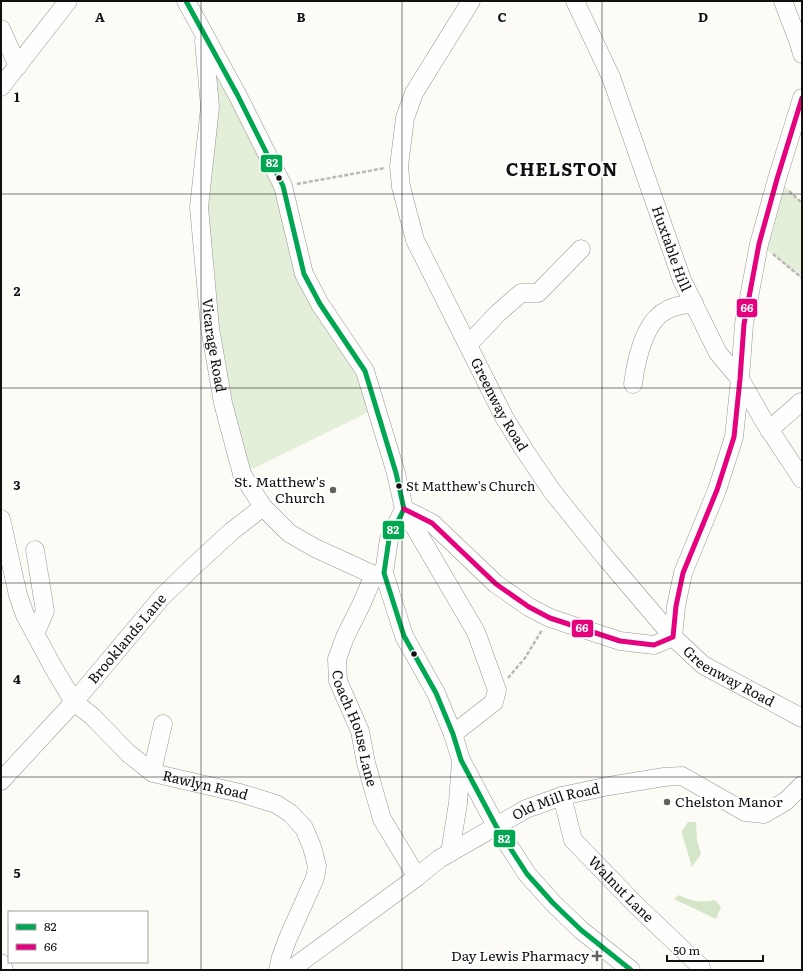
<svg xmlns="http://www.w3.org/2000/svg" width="803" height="971" font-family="Literata,serif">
	<rect width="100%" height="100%" fill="#fcfbf6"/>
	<g fill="#e4efd9">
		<polygon points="203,34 256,132 304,274 377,408 242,474 210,328"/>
		<polygon points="777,179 802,203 802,278 759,244"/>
	</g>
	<g fill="#d5e6c8">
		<polygon points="688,822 696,822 697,840 701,854 692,867 682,834 682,831"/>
		<path d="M679,895C689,901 703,903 715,900L721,907L716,919L674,899Z"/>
	</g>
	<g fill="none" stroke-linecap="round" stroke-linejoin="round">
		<g stroke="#969694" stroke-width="19">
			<g id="minor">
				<polyline points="186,1 238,96 283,186 304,274 320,304 365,371 396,473 404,509 389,539 384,573 404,636 436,693 453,734 461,760 496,826 527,874 553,903 581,930 631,970"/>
				<path id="s1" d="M471,1L414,93L405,118L399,166L401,187L415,240L504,417L525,451L552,491L605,557L673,637L703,665L802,718"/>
				<path id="s2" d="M575,1L611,77L682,280L718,353L740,379L765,423L802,479"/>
				<polyline points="783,1 799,43 802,54"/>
				<polyline points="1,29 18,66"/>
				<path id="s3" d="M204,41L210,107L199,207L210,328L223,403L242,474L263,507L289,533L315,548L374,575L384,573"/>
				<polyline points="1,87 68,1"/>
				<polyline points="468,345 498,313 521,293 538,293 581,249"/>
				<path d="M633,384C636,361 644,321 667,310C675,305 685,305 694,303"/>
				<polyline points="769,430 801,402"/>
				<polyline points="404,509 432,523 496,584 529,607 550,618 620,641 654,645 673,637 676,606 683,573 717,490 734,437 740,379 744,324 759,244 777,179 802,98"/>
				<polyline points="404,509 476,632 497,690 494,702 453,734"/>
				<path id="s4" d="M1,519L18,595L25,615L53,667L74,702L92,716L128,753L153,773L240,793L276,804L290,813L304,828L312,847L317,866L315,878L288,938L281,957L278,970"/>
				<polyline points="35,550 45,611 35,634"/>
				<path id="s5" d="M374,575L361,605L345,637L337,659L338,681L360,731L366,763L382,819L417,877"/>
				<polyline points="152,772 163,724"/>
				<path id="s6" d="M1,781L74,702L162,597L196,564L232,531L263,507"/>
				<path id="s7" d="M562,796L573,840L636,905L701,967V970"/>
				<polyline points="450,853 458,803 461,760"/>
				<polyline points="1,963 4,970"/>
				<path id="s8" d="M290,970L417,877L439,859L526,809L562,796L609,786L664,777L682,776L745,812L764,814L786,801L802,785"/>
			</g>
		</g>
		<g stroke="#b9b9b8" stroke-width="2.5" stroke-dasharray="4 2" stroke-linecap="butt">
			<polyline points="297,184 385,168"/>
			<polyline points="789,191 802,203"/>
			<polyline points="773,254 802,278"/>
			<polyline points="508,678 525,658 542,630"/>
		</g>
		<use href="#minor" stroke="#fffefe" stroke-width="18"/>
		<g stroke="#fff" stroke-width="8">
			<polyline id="bus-1" points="186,1 238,96 283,186 304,274 320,304 365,371 396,473 404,509 389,539 384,573 404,636 436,693 453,734 461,760 496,826 527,874 553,903 581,930 631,970"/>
		</g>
		<g stroke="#fff" stroke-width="8">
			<polyline id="bus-2" points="404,509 432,523 496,584 529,607 550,618 620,641 654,645 673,637 676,606 683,573 717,490 734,437 740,379 744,324 759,244 777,179 802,98"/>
		</g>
		<use href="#bus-1" stroke="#00a651" stroke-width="5"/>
		<use href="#bus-2" stroke="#e5007d" stroke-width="5"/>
	</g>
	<path fill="none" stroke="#101010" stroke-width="1" stroke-opacity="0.55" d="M201,1V970M402,1V970M602,1V970M1,194H802M1,388H802M1,583H802M1,777H802"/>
	<g fill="#101010" stroke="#fff" stroke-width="1.5">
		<circle cx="279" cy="178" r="3.5"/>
		<circle cx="399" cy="486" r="3.5"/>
		<circle cx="414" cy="654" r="3.5"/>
	</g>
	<g fill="#636260" stroke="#fff" stroke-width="1.5">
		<circle cx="333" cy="490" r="4"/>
		<circle cx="667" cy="802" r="4"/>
		<path d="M595 950h4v4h4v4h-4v4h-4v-4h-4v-4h4z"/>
	</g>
	<g text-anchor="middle" stroke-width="4" stroke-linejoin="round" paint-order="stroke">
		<g font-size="13" fill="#101010" stroke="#fff" text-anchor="start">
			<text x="406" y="491">St Matthew's Church</text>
		</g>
		<g font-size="14" fill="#101010" stroke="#fff">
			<text dy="5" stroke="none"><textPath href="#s2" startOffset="266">Huxtable Hill</textPath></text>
			<text dy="5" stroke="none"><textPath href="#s3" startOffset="306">Vicarage Road</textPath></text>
			<text dy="5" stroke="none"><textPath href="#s1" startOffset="444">Greenway Road</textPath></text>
			<text dy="5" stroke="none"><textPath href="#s6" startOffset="190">Brooklands Lane</textPath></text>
			<text dy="5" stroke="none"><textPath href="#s1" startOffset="804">Greenway Road</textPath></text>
			<text dy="5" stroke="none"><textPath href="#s5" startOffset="164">Coach House Lane</textPath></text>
			<text dy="5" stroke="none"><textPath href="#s4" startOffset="359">Rawlyn Road</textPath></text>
			<text dy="5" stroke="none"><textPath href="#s8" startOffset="317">Old Mill Road</textPath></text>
			<text dy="5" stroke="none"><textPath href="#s7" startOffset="114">Walnut Lane</textPath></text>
		</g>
		<g font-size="14" fill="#101010" stroke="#fff" text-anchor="end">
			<text x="325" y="487">St. Matthew's<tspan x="325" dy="16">Church</tspan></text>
			<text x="675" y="807" text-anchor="start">Chelston Manor</text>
			<text x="589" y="961">Day Lewis Pharmacy</text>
		</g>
		<g font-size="18" font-weight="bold" letter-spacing="1" fill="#101010" stroke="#fff">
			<text x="562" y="176">CHELSTON</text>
		</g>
	</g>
	<g font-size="13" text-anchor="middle" font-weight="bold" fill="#101010" stroke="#fff" stroke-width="4" stroke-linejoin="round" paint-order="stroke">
		<text x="100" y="22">A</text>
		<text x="301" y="22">B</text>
		<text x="502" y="22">C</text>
		<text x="703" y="22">D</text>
		<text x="17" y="102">1</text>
		<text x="17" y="296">2</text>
		<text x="17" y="490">3</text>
		<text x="17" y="684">4</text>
		<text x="17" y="878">5</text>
	</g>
	<g stroke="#fff" stroke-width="1.5">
		<rect x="260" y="154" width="23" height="19" rx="4" fill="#00a651"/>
		<rect x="736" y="298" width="22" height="20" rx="4" fill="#e5007d"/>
		<rect x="382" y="520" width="23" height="20" rx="4" fill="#00a651"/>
		<rect x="571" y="619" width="23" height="19" rx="4" fill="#e5007d"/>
		<rect x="493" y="829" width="23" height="19" rx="4" fill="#00a651"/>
	</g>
	<g font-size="11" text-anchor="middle" font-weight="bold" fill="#fff">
		<text x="272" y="167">82</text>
		<text x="747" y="312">66</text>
		<text x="393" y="534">82</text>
		<text x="582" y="632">66</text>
		<text x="504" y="843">82</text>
	</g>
	<rect width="803" height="971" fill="none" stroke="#101010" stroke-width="4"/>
	<rect x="8" y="911" width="140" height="52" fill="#ffffff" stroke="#9f9f9f"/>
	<rect x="16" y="924" width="20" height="6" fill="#00a651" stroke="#9f9f9f"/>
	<text x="44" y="931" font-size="12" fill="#101010">82</text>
	<rect x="16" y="944" width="20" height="6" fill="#e5007d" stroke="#9f9f9f"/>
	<text x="44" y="951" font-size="12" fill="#101010">66</text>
	<path d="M667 955v6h96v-6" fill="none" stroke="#101010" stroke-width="2"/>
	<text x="673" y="955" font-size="12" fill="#101010" stroke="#ffffff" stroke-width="3" paint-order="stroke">50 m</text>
</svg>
